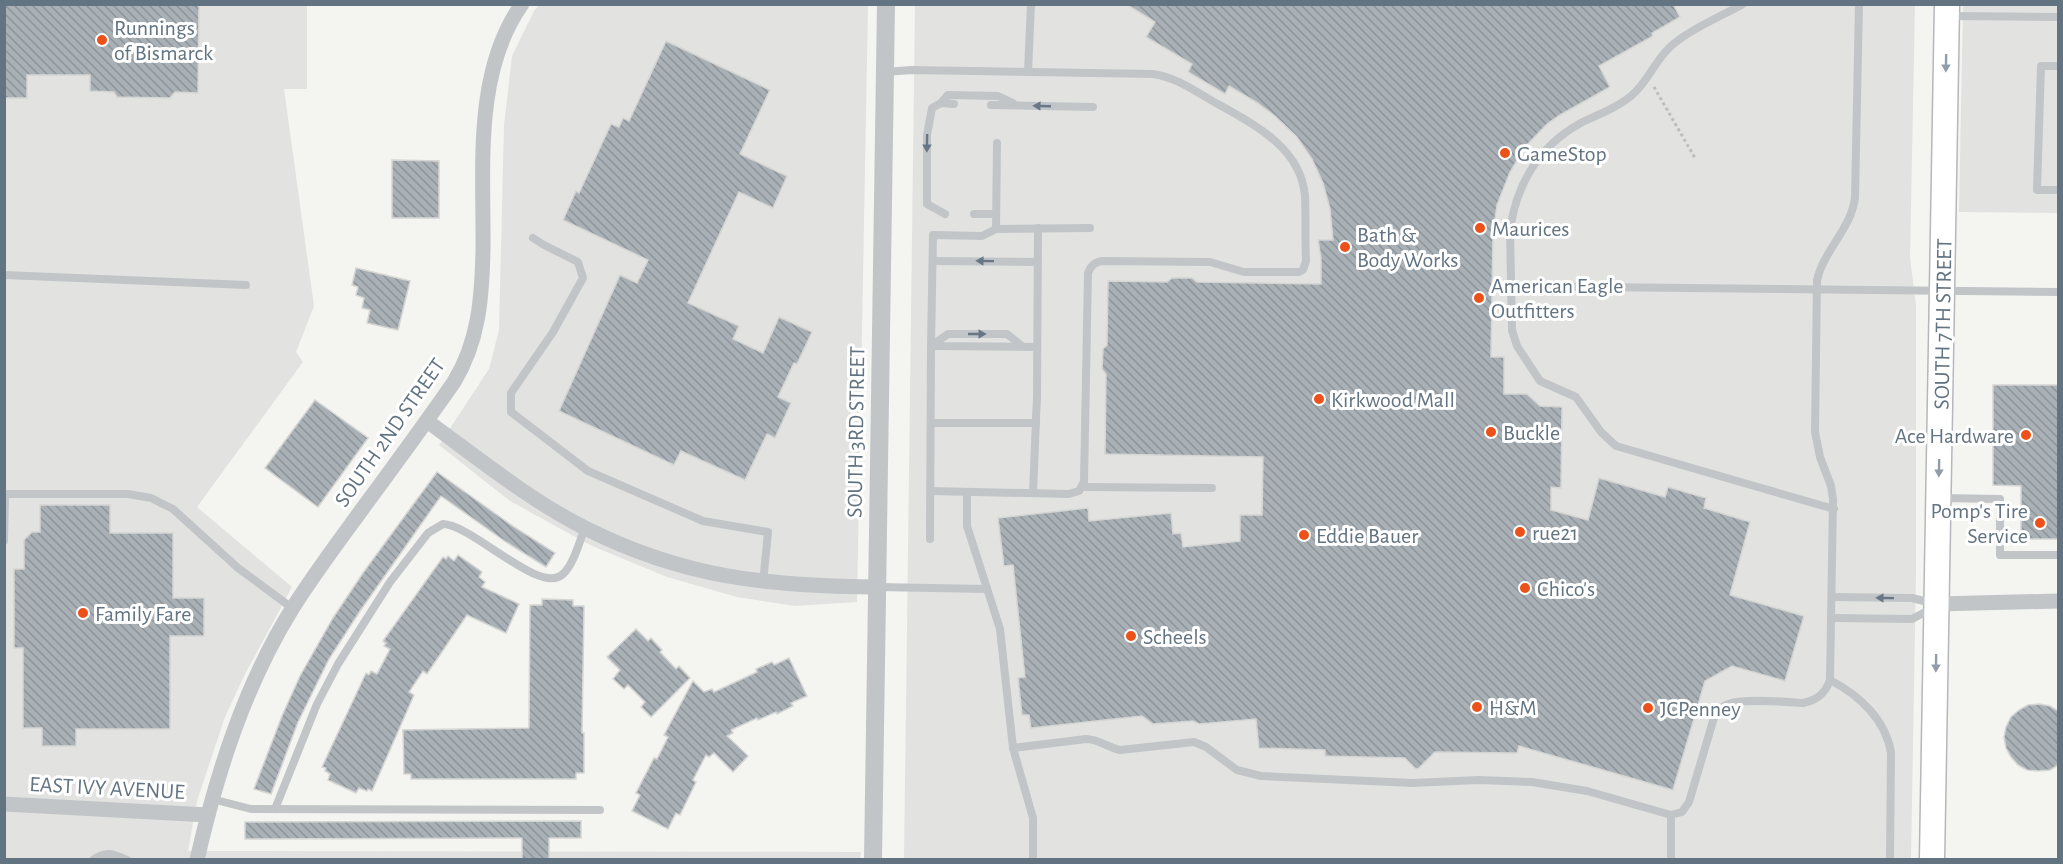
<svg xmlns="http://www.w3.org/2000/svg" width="2063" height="864" font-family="'Alegreya Sans',sans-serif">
	<defs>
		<pattern id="building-back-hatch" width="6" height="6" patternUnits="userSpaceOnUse" patternTransform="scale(1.5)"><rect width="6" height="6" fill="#a9b1b7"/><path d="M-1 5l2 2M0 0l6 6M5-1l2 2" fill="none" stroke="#8d949a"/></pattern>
	</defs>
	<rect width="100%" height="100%" fill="#f4f4f0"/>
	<g fill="#e2e3e1">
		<polygon points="5,5 307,5 307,89 284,89 314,306 296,352 303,362 197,507 292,587 244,676 225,717 197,801 188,851 861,852 860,859 5,860"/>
		<polygon points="539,5 868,5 857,602 795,606 737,597 667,577 590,545 510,501 439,445 489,369 499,330 504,125 512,56 534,11"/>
		<polygon points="915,5 1915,5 1910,258 1916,305 1916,574 1911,859 904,860"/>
		<polygon points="1963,5 2058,5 2058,213 1959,212"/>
	</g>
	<g fill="url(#building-back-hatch)" stroke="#d5d5d3" stroke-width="1.5">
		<polygon points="4,4 199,4 198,93 175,92 170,98 117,97 114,92 90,91 90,75 27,75 27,98 4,98"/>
		<polygon points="1126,4 1673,4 1680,17 1652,33 1653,36 1599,66 1610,87 1560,115 1547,124 1526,146 1510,172 1497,205 1493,232 1491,357 1504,357 1504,394 1527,394 1540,406 1562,407 1561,488 1551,487 1551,510 1588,520 1599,478 1665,497 1668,487 1706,498 1704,508 1750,522 1730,595 1804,616 1785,681 1732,666 1705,681 1673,790 1519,746 1517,753 1435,752 1418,769 1415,768 1405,758 1325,756 1325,750 1259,748 1256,719 1199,724 1193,721 1153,724 1142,716 1031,728 1029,715 1022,715 1018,678 1025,677 1013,565 1004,566 998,518 1088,508 1089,521 1171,513 1173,534 1181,533 1183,547 1240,541 1240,515 1262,515 1263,457 1105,454 1106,374 1102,369 1103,349 1107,345 1108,281 1167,282 1172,278 1192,278 1197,282 1321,284 1321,258 1318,240 1333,240 1330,209 1323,183 1312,159 1297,137 1275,116 1256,102 1229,86 1225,94 1188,72 1192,64 1146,37 1155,22"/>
		<polygon points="666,41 770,90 740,154 787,176 773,208 739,192 688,303 739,326 733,339 763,353 779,317 812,332 797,364 794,363 778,397 791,403 775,438 767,434 745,480 681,451 674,465 559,411 620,275 637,283 648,260 563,220 576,191 579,193 611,124 619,127 623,118 629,121"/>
		<polygon points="392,160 439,161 439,218 392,218"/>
		<polygon points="356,268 410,281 398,330 367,323 370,310 362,308 364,298 356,295 358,287 352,285"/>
		<polygon points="1993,385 2058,385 2058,539 2021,539 2021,486 1993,485"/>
		<polygon points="315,400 368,438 318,507 265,468"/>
		<polygon points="437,472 514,527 555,553 546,567 506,542 441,496 360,611 329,659 298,722 271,794 254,789 282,716 300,676 333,618 363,573"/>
		<polygon points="40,505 110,505 110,533 173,533 173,598 204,598 204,636 170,636 170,729 76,729 76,746 42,746 42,728 23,728 23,648 14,648 14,569 24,569 24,540 32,532 40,532"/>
		<polygon points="458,555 482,572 479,577 485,582 482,587 519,604 506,633 467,615 427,674 423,671 409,692 414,695 372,791 368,789 367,791 359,788 356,793 328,780 330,774 325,771 326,768 322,767 366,673 369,675 371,671 377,674 390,649 384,646 386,643 383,641 443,557 446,559 448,556 454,561"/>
		<polygon points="542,599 573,600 573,606 584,606 582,733 584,733 584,773 576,773 576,779 411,779 411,774 404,774 403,730 529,728 530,605 542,605"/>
		<polygon points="636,629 648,641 651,638 662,650 660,652 676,669 679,666 690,678 651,717 641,707 645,702 628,685 624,689 613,679 620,670 607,657"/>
		<polygon points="789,658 807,696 791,703 793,706 777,714 776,712 758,720 757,718 731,730 733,733 727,736 748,756 733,772 714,753 709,757 706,755 693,780 696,782 680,815 676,813 668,829 632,811 640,795 636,793 654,758 657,759 668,737 664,735 693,681 704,692 712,689 714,692 757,672 756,669 772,662 774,665"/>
		<polygon points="2039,704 2050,706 2058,711 2058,765 2050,770 2038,771 2027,770 2018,765 2011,757 2006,748 2004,737 2006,727 2011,717 2019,710 2028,705"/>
		<polygon points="581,821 581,838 549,838 549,860 522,860 522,838 245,839 245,822"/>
	</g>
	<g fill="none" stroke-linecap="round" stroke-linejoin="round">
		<g stroke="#b4b8bc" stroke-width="27">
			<polyline id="primary" points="1932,860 1947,4"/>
		</g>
		<polyline stroke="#bbbdbf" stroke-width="3" stroke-dasharray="3 3" stroke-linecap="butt" points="1654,87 1695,158"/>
		<g stroke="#c1c5c8" stroke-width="8">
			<path d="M1743,4C1722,16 1684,32 1668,49C1654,63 1647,83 1631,96C1616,109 1596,115 1579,124C1538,147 1515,187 1510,232L1512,330L1517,346L1540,381L1576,397L1601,432L1616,446L1834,509"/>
			<path d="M1859,4L1855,198C1851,229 1824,250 1817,280L1815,432L1820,457L1831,486L1833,499L1830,680C1859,695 1885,719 1891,752L1890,860"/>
			<polyline points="1951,16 2058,17"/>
			<polyline points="2058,66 2041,66 2037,190 2058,190"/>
			<path d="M885,72L911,70L1153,74C1176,77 1196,92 1216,103C1253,124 1301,147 1305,196C1306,218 1305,240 1306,261L1303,270L1299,272H1244L1210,262L1103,261C1095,262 1091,265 1088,273L1084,482L1079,491L1069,494L931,491"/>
			<polyline points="1028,72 1031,4"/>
			<polyline points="941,103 948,95 998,96 1013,103"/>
			<polyline points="991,105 1093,107"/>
			<polyline points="945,214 927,204 927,135 932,108 941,103 954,104"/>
			<polyline points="974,214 996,214"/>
			<polyline points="996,229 997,143"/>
			<polyline points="533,238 544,245 578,262 583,278 553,332 511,393 511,412 588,471 703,521 768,532 763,583"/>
			<polyline points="933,261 1037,262"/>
			<polyline points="4,275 246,285"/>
			<polyline points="1511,286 2058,292"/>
			<polyline points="1037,347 931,346 933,235 982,236 996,229 1090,228"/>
			<polyline points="931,423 1036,423"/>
			<polyline points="1082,487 1212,488"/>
			<polyline points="1033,492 1037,396 1038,228"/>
			<polyline points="967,493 967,526 1000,629 1013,748 1033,818 1033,860"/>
			<polyline points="4,494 128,494 151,498 173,509 238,568 292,608"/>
			<polyline points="1940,498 2000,499 2000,555 2058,555"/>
			<polyline points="930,539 931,346 948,334 1007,334 1022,346"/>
			<polyline points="4,541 5,494"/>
			<polyline points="877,587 987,589"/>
			<polyline points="1832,597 1912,598 1932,603"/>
			<polyline points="1832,618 1912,619 1931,609"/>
			<path d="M1013,748L1086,739C1099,739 1108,748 1120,750L1194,742L1206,747L1237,770L1261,776L1413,783L1478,780L1532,782L1587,791L1671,815L1682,812L1689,802L1713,721C1715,715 1718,709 1724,706C1737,697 1786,702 1803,703C1817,700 1825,694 1830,680"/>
			<polyline points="212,799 251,809 600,810"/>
			<path d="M275,809L317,704L338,664L390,582L428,533L443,524C473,525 540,596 563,574C574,564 579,542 585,528"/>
			<path d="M93,860C106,850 114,854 127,860"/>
			<polyline points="1671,860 1671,815"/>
		</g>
		<g stroke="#c1c5c8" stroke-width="15">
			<path d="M427,421C478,458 528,499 585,528C684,578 768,586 876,587"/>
			<polyline points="1937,604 2058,601"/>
			<polyline points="4,804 208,815"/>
			<path d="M197,860C217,772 245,685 292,609C314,574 339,541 363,508C394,466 424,425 454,382C479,341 482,297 483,250C484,169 473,73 522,4"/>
		</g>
		<polyline stroke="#c1c5c8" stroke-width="18" points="873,860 886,4"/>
		<use href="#primary" stroke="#fff" stroke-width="24"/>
	</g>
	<defs><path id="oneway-solid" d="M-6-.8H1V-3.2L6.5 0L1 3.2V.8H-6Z" transform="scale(1.5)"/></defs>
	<g fill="#919da8">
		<use href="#oneway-solid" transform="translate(1946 63) rotate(91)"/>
		<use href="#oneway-solid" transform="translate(1939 468) rotate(91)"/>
		<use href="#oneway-solid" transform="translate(1936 663) rotate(91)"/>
	</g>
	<g fill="#677786">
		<use href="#oneway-solid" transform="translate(1042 106) rotate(-178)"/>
		<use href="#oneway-solid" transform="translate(927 143) rotate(91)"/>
		<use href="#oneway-solid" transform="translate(985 261) rotate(-179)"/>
		<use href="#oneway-solid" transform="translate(977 334)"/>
		<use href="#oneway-solid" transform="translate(1885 598) rotate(-179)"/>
	</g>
	<g fill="#eb5119" stroke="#fff" stroke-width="2">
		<circle cx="102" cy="40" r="6"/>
		<circle cx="1505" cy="153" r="6"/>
		<circle cx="1480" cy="228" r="6"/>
		<circle cx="1345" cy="247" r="6"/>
		<circle cx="1479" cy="298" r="6"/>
		<circle cx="1319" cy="399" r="6"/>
		<circle cx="1491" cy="432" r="6"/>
		<circle cx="2026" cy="435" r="6"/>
		<circle cx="2040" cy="523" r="6"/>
		<circle cx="1520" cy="532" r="6"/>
		<circle cx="1304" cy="535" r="6"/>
		<circle cx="1525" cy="588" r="6"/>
		<circle cx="83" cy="613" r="6"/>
		<circle cx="1131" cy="636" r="6"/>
		<circle cx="1477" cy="707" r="6"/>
		<circle cx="1648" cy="708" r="6"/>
	</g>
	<g text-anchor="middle" stroke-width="6" stroke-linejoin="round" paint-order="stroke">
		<g font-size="22" fill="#627382" stroke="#fff" text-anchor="start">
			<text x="114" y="35">Runnings<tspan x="114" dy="25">of Bismarck</tspan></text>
			<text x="1517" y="161">GameStop</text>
			<text x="1492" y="236">Maurices</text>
			<text x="1357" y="242">Bath &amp;<tspan x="1357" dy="25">Body Works</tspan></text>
			<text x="1491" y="293">American Eagle<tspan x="1491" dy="25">Outfitters</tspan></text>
			<text x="1331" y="407">Kirkwood Mall</text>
			<text x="1503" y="440">Buckle</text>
			<text x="2014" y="443" text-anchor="end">Ace Hardware</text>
			<text x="2028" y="518" text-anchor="end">Pomp's Tire<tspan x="2028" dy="25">Service</tspan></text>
			<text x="1532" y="540">rue21</text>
			<text x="1316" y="543">Eddie Bauer</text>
			<text x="1537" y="596">Chico's</text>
			<text x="95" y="621">Family Fare</text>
			<text x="1143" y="644">Scheels</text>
			<text x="1489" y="715">H&amp;M</text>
			<text x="1660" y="716">JCPenney</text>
		</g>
		<g font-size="22" fill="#627382" stroke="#fff">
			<text transform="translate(1942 324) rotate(-89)" y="8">SOUTH 7TH STREET</text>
			<text transform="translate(389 432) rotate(-55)" y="8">SOUTH 2ND STREET</text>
			<text transform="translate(855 432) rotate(-89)" y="8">SOUTH 3RD STREET</text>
			<text transform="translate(107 787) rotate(3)" y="8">EAST IVY AVENUE</text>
		</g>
	</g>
	<rect width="2063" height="864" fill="none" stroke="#627382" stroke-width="12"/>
</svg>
